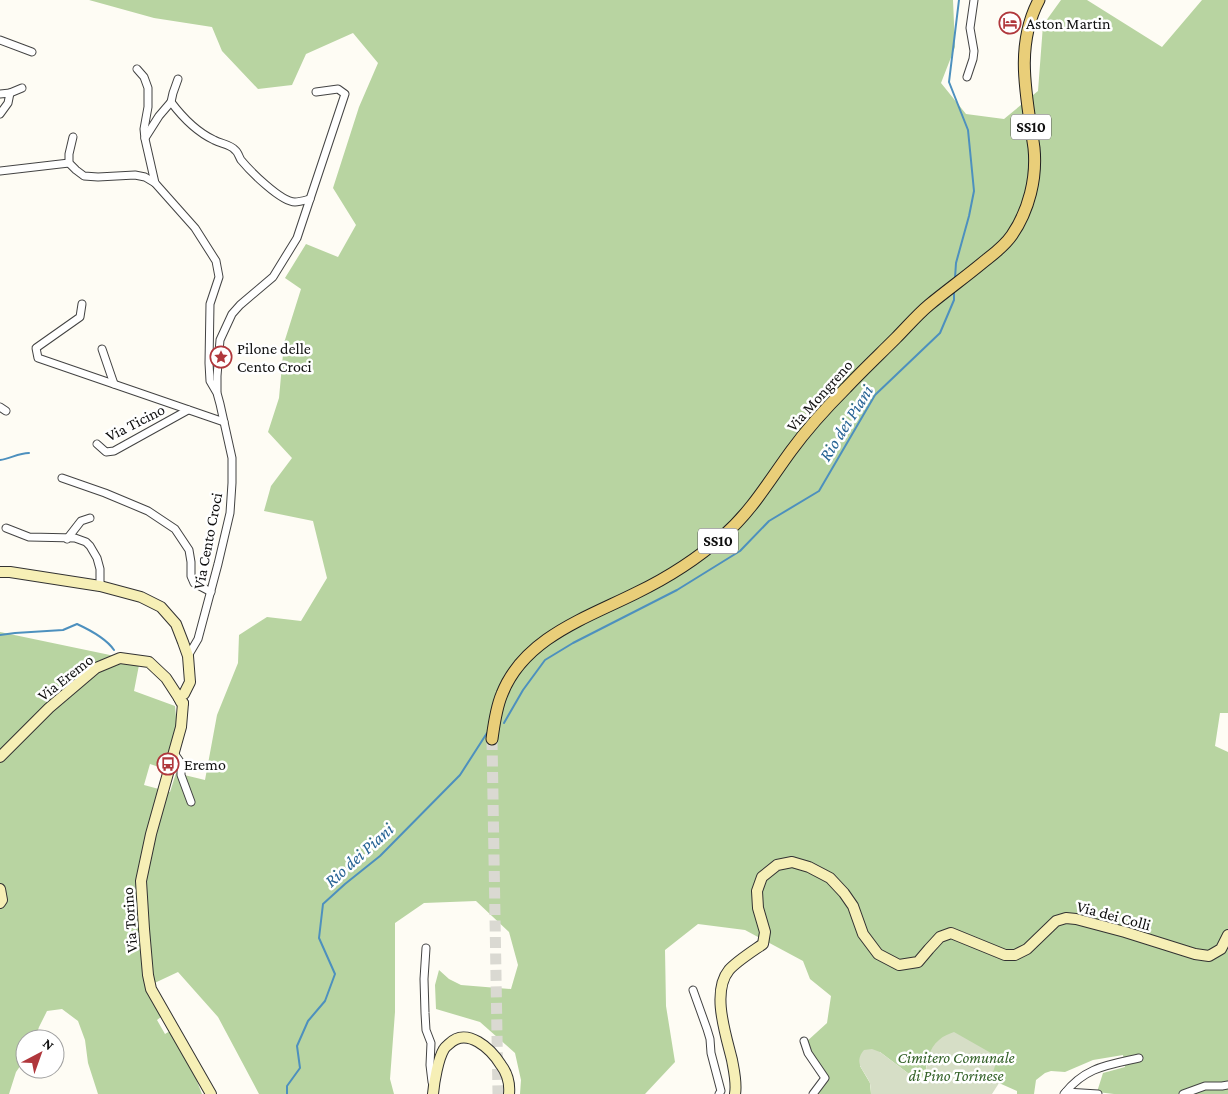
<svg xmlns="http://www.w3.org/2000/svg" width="1228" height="1094" font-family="'Crimson Pro',serif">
	<rect width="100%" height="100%" fill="#fefcf4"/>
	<polygon fill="#b8d4a1" points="89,0 953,0 955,47 941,83 966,114 1004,119 1038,91 1043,25 1061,0 1087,0 1162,47 1202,0 1228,0 1228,713 1220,713 1215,746 1228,752 1228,1094 1114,1094 1097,1092 1103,1073 1125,1067 1123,1055 1093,1060 1065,1072 1051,1071 1045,1073 1036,1080 1034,1094 1017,1094 1017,1091 999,1083 991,1078 926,1065 926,1075 917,1080 880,1052 860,1066 870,1083 871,1094 817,1094 829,1079 813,1061 805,1043 827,1023 831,996 810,979 803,961 745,930 698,924 665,950 666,1006 675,1062 645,1094 520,1094 521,1080 515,1053 480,1022 436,1009 435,985 439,970 449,979 461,985 511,989 518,965 509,932 476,901 424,903 395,923 395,1012 390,1079 394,1094 259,1094 218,1017 178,972 146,987 161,1017 157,1020 165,1034 170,1031 193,1071 202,1094 98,1094 88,1063 85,1040 78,1021 62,1009 47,1011 39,1027 35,1039 25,1039 25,1059 16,1072 9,1094 0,1094 0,632 110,655 139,665 134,691 175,706 177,728 165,769 150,764 144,785 170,792 176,773 205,780 217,715 238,663 239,635 267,617 301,621 327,578 313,521 264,511 271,486 292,458 268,432 279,398 284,343 301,289 285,278 306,244 338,257 356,225 333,188 359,107 378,63 353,33 306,54 292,85 258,89 222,51 212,27 154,18"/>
	<path fill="#d6dec6" d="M954,1032L998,1057L991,1078L999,1083L992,1094H871C871,1090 871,1085 869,1081C864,1070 853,1063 864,1050L872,1049L880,1052L917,1080L926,1075C926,1062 929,1048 939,1040C943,1036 949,1034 954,1032Z"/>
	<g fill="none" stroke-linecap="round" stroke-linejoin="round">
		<g stroke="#4d90be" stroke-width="2">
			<polyline points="955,278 956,263 969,216 974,191 968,130 949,82 959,0"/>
			<path d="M0,460C10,459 18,453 29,453"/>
			<path d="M0,635L15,633L63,630L77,624C90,630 106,638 114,650"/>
			<polyline points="504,723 523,690 545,660 573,643 677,590 740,551 769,521 819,491 875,395 940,333 954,300 954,291"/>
			<polyline points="287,1094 287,1086 300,1068 297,1046 308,1021 325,1001 335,974 319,938 323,904 345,884 380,856 460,775 487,733"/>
		</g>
		<polyline stroke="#dad9d2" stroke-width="11" stroke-dasharray="11 5.5" stroke-linecap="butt" points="492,739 498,1094"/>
		<g stroke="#434343" stroke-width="9">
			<g id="street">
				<polyline points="0,40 32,52"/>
				<polyline points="137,69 144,77 148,88 148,107 144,129 145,139 155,183 195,228 216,261 219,277 210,304 209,363 210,381 217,393 220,404 232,458 232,483 230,513 218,564 198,639 188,656"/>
				<polyline points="967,77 973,59 974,51 970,28 974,0"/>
				<polyline points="10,93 22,88"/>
				<polyline points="0,94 10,93 8,103 0,114"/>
				<polyline points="171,102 173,93 178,79"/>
				<polyline points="73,137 69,154 69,163 76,170 84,176 98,177 135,175 145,177 155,183"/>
				<path d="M145,138L159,116L171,102C183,118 197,132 214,140C221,144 230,144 235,150C238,152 239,157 241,160C250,171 281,202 295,202C300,202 306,200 310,199"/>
				<polyline points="0,171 69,163"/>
				<polyline points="82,304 80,317 36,348 38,358 224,422"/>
				<polyline points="102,349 114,384"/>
				<polyline points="217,391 217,376 220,340 232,314 240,305 273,277 297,238 345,94 338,89 316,92"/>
				<polyline points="0,407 6,411"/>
				<polyline points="97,444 106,452 114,451 188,410"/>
				<polyline points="62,478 105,493 148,511 175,529 189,550 191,562 191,576 194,583 211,592"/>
				<polyline points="6,528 29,537 75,538 86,542 90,546 97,558 100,569 100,586"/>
				<polyline points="67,539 81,521 90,518"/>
				<polyline points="174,753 181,763 181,775 191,802"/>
				<polyline points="426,948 424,979 425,1013 426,1030 431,1043 430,1065 432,1082"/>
				<polyline points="693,990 707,1029 710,1039 711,1053 721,1091 719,1094"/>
				<polyline points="804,1041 808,1053 825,1078 813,1094"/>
				<polyline points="1066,1092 1098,1094"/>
				<path d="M1064,1094C1085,1067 1108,1065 1139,1058"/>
				<polyline points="1183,1094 1205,1086 1222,1086 1228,1085"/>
			</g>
		</g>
		<g stroke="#323232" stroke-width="12">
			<g id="secondary">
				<polyline points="0,572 10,572 100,586 141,597 161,607 176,624 183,642 188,656 190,682 184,694 180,696 179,698 181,702 183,703"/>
				<polyline points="183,703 181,727 151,834 141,881 144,929 148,975 151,989 211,1094"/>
				<polyline points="0,757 49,708 96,668 120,658 149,662 166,678 179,698"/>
				<polyline points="0,889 2,900 0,903"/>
				<path d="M433,1094C434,1082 438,1059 444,1049C444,1048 448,1045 449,1044C467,1026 491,1049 501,1065C507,1073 510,1084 509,1094"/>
				<path d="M735,1094C737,1083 734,1071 732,1060C726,1035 711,992 729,970C737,961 753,951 763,944L765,932L758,908L757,891L762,877L777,865L792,862L809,867L830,878L844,893L853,906L863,934L878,954L899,965L918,962L929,949L940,937L951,933L1005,955H1015L1027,949L1056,921L1066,918L1076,919L1125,932L1195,954L1209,956L1221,949L1228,935"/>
			</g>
		</g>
		<g stroke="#212121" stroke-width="13">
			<path id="primary" d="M492,739C494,724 496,708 502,694C524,638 586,618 636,593C667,578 697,559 723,536C751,512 769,481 791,451C807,429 826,408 846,388C862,371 879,355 896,338C907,327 917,315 929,305C946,291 964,278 981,264C992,255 1004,247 1012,235C1029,210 1037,178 1034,148C1027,98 1014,47 1039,0"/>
		</g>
		<use href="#street" stroke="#fff" stroke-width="7"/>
		<use href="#secondary" stroke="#f6efb6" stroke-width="10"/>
		<use href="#primary" stroke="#e9ce79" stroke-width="11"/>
	</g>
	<defs>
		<g id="hotel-ring" transform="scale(1.125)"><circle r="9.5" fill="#fff" stroke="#b0373c" stroke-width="1.5"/><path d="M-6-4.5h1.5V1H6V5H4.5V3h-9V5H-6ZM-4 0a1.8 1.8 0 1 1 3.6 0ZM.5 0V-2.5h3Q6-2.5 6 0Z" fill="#b0373c"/></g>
		<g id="sight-ring" transform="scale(1.125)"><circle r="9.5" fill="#fff" stroke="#b0373c" stroke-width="1.5"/><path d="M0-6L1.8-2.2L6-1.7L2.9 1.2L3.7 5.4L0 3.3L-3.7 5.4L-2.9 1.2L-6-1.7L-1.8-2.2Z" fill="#b0373c"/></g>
		<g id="bus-ring" transform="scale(1.125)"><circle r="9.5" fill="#fff" stroke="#b0373c" stroke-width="1.5"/><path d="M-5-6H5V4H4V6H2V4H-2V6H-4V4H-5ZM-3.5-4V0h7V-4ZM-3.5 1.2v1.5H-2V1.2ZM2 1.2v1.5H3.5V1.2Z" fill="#b0373c"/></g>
	</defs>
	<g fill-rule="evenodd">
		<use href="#hotel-ring" x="1010" y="23"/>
		<use href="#sight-ring" x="221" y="357"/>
		<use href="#bus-ring" x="168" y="764"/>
	</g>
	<g text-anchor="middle" stroke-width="5" stroke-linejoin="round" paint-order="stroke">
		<g fill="#fff" stroke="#585858" stroke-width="1">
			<rect x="1011" y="114.5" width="40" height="25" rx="4"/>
			<rect x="698" y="528.5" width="40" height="25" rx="4"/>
		</g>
		<g font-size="15" font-weight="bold" fill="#101010">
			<text x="1031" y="132">SS10</text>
			<text x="718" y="546">SS10</text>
		</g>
		<g font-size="16" fill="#101010" stroke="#fff" text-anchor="start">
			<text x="1026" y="29">Aston Martin</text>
			<text x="237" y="354">Pilone delle<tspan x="237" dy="18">Cento Croci</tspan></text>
			<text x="184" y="770">Eremo</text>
		</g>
		<g font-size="16" fill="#101010" stroke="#fff">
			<text transform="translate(819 395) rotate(-48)" y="6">Via Mongreno</text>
			<text transform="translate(135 422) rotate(-27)" y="6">Via Ticino</text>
			<text transform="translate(207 541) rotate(-79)" y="6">Via Cento Croci</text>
			<text transform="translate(65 677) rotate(-38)" y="6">Via Eremo</text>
			<text transform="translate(1114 915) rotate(15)" y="6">Via dei Colli</text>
			<text transform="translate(129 920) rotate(-94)" y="6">Via Torino</text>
		</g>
		<g font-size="16" font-style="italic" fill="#326027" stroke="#fff">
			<text x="956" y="1063">Cimitero Comunale<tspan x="956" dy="18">di Pino Torinese</tspan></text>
		</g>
		<g font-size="18" font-style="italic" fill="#276394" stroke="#fff">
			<text transform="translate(846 423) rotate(-58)" y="6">Rio dei Piani</text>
			<text transform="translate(359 855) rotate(-42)" y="6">Rio dei Piani</text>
		</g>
	</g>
	<g transform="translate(40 1054) rotate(41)"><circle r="24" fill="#ffffff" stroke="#9f9f9f"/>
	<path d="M0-4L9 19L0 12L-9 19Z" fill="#b0373c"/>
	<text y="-8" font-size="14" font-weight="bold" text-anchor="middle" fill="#101010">N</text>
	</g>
</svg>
